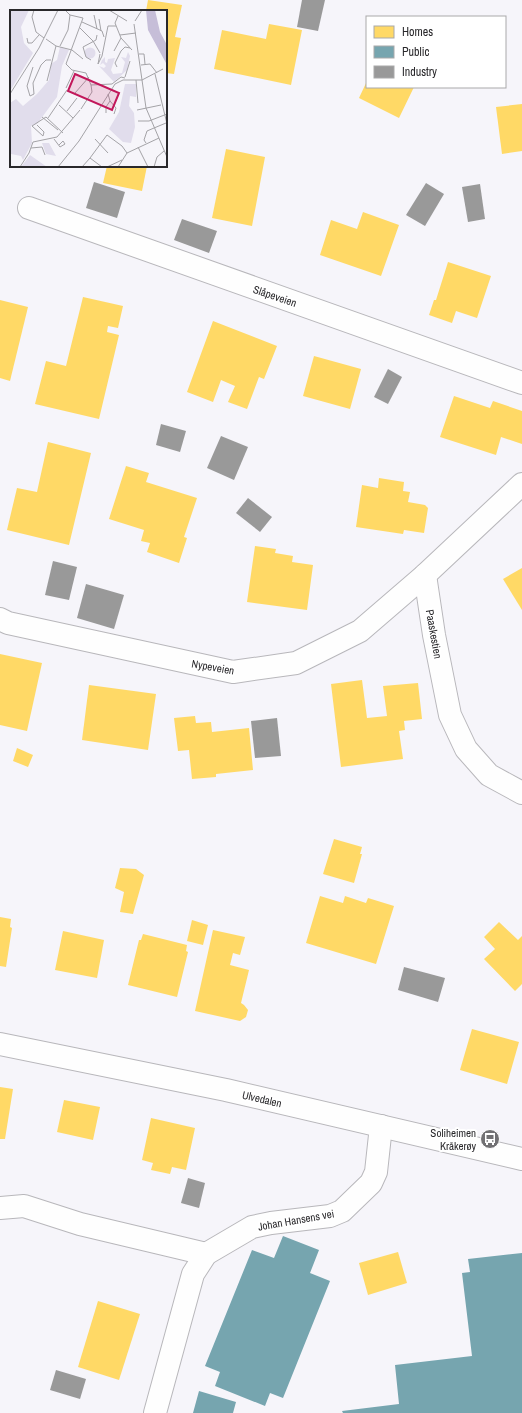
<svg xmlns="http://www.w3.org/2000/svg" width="522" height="1413" font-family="'Archivo Narrow',sans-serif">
	<rect width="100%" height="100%" fill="#f6f5fa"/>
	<g fill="#ffd966">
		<polygon points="148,0 182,5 175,37 181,38 174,74 166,73 166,11 146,11"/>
		<polygon points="269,24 302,30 291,85 214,69 222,30 266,39"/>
		<polygon points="367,81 367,87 414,87 399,118 359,98"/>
		<polygon points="522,104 522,151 502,154 496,107"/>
		<polygon points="226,149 265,157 252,226 212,218"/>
		<polygon points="107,166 147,166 142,191 103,183"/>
		<polygon points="363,212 399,225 381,276 320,255 331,220 357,229"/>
		<polygon points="448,262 491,276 477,318 456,311 452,323 429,315 434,300 436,300"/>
		<polygon points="83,297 123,306 118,328 108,326 107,332 119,335 99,419 35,404 46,361 66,366"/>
		<polygon points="0,300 28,307 10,381 0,378"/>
		<polygon points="213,321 277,346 264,379 259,377 247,409 228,402 235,386 221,380 213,402 187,392"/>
		<polygon points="314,356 361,369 350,409 303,396"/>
		<polygon points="454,396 490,408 493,401 522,411 522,444 501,437 496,455 440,437"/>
		<polygon points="48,442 91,453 69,545 7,530 17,488 37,492"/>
		<polygon points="126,466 149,473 146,482 197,498 184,537 187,538 179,563 147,552 150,543 141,541 144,530 109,519"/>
		<polygon points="379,478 404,482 403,491 410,492 408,502 425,505 428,508 424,533 404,530 403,534 356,527 362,485 378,488"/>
		<polygon points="255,546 276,549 275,553 293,556 292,562 313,565 307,610 247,602"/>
		<polygon points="522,568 522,610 503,579"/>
		<polygon points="0,654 42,663 27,731 0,725"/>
		<polygon points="362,680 367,718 387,716 383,686 418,683 422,719 404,721 405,730 399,731 403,759 341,767 331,684"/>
		<polygon points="89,685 156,694 148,750 82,740"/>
		<polygon points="195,716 196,723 211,722 212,732 249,728 253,770 216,774 216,777 192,779 189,750 178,751 174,718"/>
		<polygon points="17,748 33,755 28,767 13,761"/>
		<polygon points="334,839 362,847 360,854 362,854 354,883 323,874"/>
		<polygon points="120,868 136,869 144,875 133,914 120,912 124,892 115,888"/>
		<polygon points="320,896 343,903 345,896 366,903 368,898 394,906 376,964 306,943"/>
		<polygon points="0,917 11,919 10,927 12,928 6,967 0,966"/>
		<polygon points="192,920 208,925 203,945 187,941"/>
		<polygon points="499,922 518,940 522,936 522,984 515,991 484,959 495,949 484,937"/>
		<polygon points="213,930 245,937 240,955 233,953 230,965 249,970 241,1003 244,1005 248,1010 246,1017 240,1021 195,1011"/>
		<polygon points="63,931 104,940 97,978 55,970"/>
		<polygon points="143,934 187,945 186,951 188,952 177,997 128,985 139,940 141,940"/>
		<polygon points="472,1029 519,1042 507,1084 460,1070"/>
		<polygon points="0,1087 13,1089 5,1139 0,1139"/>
		<polygon points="64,1100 100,1107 93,1140 57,1132"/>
		<polygon points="151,1118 195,1128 186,1170 172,1167 170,1174 151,1170 153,1163 142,1160"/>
		<polygon points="398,1252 407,1283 368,1295 359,1263"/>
		<polygon points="98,1301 140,1314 119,1380 78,1367"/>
	</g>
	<g fill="#76a5af">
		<polygon points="283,1236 319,1250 310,1273 330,1281 283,1398 270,1393 265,1406 215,1386 220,1372 205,1366 252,1250 274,1258"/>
		<polygon points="522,1253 522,1413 343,1413 342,1411 399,1404 395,1365 472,1356 462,1273 470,1272 468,1259"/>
		<polygon points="199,1391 236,1402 233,1413 193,1413"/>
	</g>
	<g fill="#999">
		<polygon points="302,0 325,0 318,31 297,27"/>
		<polygon points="94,182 125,192 117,218 86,208"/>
		<polygon points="426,183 444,194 425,226 406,215"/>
		<polygon points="480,184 485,219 468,222 462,187"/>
		<polygon points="182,219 217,231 209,253 174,240"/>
		<polygon points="388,369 402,377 388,404 374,397"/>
		<polygon points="161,424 186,431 180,452 156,445"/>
		<polygon points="221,436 248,447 234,480 207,468"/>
		<polygon points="248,498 272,517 260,532 236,513"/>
		<polygon points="53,561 77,567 69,600 45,595"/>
		<polygon points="86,584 124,595 114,629 77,618"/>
		<polygon points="277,718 281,756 255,758 251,721"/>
		<polygon points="404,967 445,978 438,1002 398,990"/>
		<polygon points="188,1178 205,1183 199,1208 181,1203"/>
		<polygon points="56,1370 86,1379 80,1399 50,1390"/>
	</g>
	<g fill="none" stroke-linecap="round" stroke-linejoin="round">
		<g stroke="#b8b7bb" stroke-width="24">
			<g id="minor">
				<polyline points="29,208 522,383"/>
				<polyline points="425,575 434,635 450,715 466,749 489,775 522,793"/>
				<polyline points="0,619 8,623 233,672 296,663 360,631 425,575 522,484"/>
				<polyline points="0,1044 226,1090 522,1159"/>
				<polyline points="0,1208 24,1206 80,1224 206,1254"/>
				<polyline points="155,1413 193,1274 206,1254 252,1227 271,1223 330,1216 342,1211 371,1183 376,1172 381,1126"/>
			</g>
		</g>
		<use href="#minor" stroke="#fefefe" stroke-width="22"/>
	</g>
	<defs>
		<g id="bus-disc" transform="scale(1)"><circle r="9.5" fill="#717073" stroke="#fff"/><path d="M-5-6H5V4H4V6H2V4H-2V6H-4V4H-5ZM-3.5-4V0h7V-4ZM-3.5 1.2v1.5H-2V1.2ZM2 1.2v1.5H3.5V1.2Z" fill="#fff"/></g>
	</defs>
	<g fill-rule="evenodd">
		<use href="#bus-disc" x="490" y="1139"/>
	</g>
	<g text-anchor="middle" stroke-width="4" stroke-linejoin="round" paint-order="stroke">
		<g font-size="11" fill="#29282b" stroke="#fff">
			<text transform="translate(275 296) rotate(19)" y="4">Slåpeveien</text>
			<text transform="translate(434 634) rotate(80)" y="4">Paaskestien</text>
			<text transform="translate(213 667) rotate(10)" y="4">Nypeveien</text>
			<text transform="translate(262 1099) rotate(13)" y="4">Ulvedalen</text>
			<text transform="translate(296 1220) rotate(-10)" y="4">Johan Hansens vei</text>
		</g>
		<g font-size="11" fill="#29282b" stroke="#fff" text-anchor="end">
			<text x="476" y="1137">Soliheimen<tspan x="476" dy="13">Kråkerøy</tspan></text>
		</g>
	</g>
	<g transform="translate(10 10)">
		<rect width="157" height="157" fill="#f6f5fa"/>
		<path d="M0,0H19L11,17L14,33L23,43L0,81ZM50,37L59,40L52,56L47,87L27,114L21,116L22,133L13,150L11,146L1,144L0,141V93L6,89L13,96L27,84L39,70L41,54L47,50ZM74.5 43a5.5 5.5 0 1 1 11 0a5.5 5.5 0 1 1-11 0ZM118,42L120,46L117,60L104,72L89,56L94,58L96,56L93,53L90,55L92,50L95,47V52L97,53L98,49L105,48L101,60L103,64L112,63L115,52L111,47L116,48ZM115,74H126V87L120,86L119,96L124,103L125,117L121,133L113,132L99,119L109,102ZM32,133H39L46,146L36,144ZM20,145L37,157H11Z" fill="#e1ddec"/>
		<path d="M136,0H145L150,22L157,35V60L156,53L138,20Z" fill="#c6bed8"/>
		<path fill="none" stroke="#c6bed8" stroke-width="2" d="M141,0L147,31L157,44"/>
		<path fill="none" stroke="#a4a3a7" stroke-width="1" d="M24,0L22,7L26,22L34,28M55,0L60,5L73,8L56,54L62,60L76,63L81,75L82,82L71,99M99,0L117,11M84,5L87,19M108,6L105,13L111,28L122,40M89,9L91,21M125,11L132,0M72,12L92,21L94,27M124,14L136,98L157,147M69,17L83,31L90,43M110,25L126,23M17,28L18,33H22L29,25M36,29L46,36M50,36L58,20L60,5M104,41L111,28M90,44L88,54L92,46L98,16H106M129,44H134L135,54M81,50L76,47L73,37L86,30L87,25M131,55L140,54L147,63M23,57L17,76L20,86L24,84L23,73L31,55L36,50H41M107,57L105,53L111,41L115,37L120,38M145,64L157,114M115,67L120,51M126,70L128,93M37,71L46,36L62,40L73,49M81,75L102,74L111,67L115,68M56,78L64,61M65,83L79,67M0,84L29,38L48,0M98,84L100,91L106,98L104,104M49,95L63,108M127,100L151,95M57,101L67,88M96,103V97L100,91M32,107L48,120M38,108L57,80M128,111H139L157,104M27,115L34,122L33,126L22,116L36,107L53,123M144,118L156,113M44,129L50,137L55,134L53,131L49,135M85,129L98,143M136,133L134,130L137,121L144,118M128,137L138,157M21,138L32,137L35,145M80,148L97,125L112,136L117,143M80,148L92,157M10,157L19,143L23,132L47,127L70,100M48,157L69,131L105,74L113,70H132L153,59M72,157L80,148M97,157L112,150M108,157L117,143L149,128M144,157L147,147L154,141"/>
		<path fill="#c2185b" fill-opacity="0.15" stroke="#c2185b" stroke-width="2" d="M65,64L109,83L102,100L58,81Z"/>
		<rect width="157" height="157" fill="none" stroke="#29282b" stroke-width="2"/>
	</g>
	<rect x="366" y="16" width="140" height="72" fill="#ffffff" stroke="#a9a9aa"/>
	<rect x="374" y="26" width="20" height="12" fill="#ffd966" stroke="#a9a9aa"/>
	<text x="402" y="36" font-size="12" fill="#29282b">Homes</text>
	<rect x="374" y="46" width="20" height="12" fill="#76a5af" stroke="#a9a9aa"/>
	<text x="402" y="56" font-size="12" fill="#29282b">Public</text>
	<rect x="374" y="66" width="20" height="12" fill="#999999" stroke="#a9a9aa"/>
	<text x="402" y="76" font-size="12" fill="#29282b">Industry</text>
</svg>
